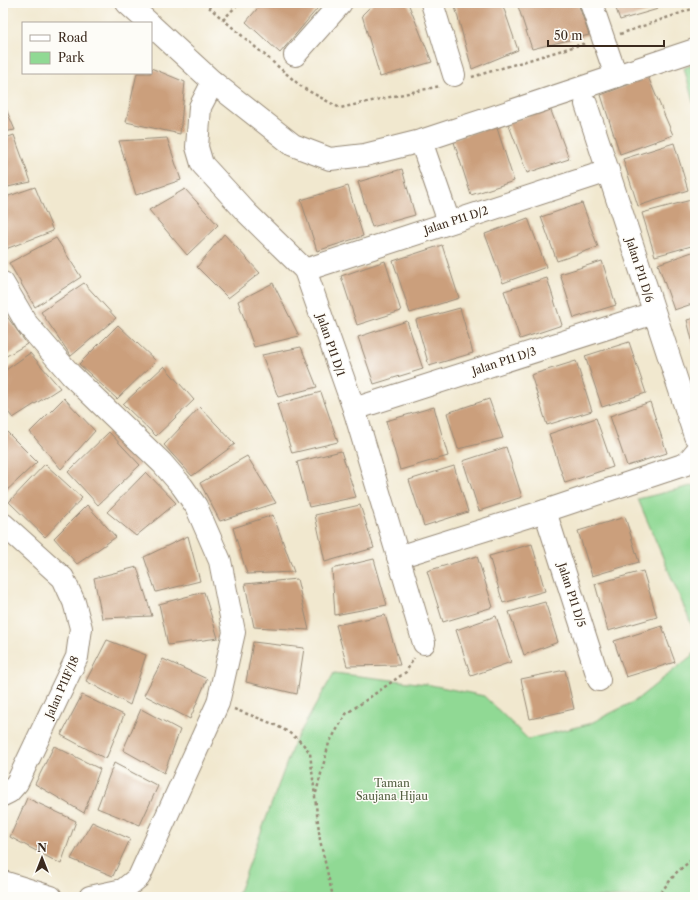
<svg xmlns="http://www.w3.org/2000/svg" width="698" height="900" font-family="'Libre Caslon Text',serif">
	<rect width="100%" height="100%" fill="#fdfcf7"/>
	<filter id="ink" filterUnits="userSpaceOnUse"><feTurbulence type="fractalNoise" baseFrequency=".025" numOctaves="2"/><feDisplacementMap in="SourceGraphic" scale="8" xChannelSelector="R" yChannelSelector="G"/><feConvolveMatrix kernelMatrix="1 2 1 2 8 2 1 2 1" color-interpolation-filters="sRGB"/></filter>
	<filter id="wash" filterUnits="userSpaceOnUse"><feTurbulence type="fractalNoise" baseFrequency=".012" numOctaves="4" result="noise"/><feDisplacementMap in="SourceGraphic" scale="16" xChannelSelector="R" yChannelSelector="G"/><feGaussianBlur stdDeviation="0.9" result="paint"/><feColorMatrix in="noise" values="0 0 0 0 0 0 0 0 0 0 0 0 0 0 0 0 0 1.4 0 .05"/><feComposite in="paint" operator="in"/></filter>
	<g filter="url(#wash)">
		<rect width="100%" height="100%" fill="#f1e8cf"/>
		<g fill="#90d994" stroke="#668259">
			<polygon points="695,64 695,109 684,68"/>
			<polygon points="695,485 695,633 638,499"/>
			<polygon points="695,653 695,897 237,897 294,743 334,673 426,684 484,696 528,739 589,724 635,701"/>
		</g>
		<g id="blocks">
			<g fill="#cb9f7c">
				<polygon points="262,3 322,3 280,53 246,22"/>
				<polygon points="374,3 408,3 432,62 380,77 362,15"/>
				<polygon points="454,3 502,3 518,50 472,69"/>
				<polygon points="517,3 578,3 589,35 532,49"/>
				<polygon points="614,3 656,3 658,9 620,20"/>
				<polygon points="151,68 185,82 180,134 126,122 137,73 151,73"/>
				<polygon points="648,77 673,135 620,154 601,95"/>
				<polygon points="3,102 15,130 3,132"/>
				<polygon points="550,108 569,159 527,173 508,123"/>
				<polygon points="496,125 514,181 471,195 453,139"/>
				<polygon points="14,135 31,182 3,188 3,139"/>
				<polygon points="167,138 181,180 136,195 119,141"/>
				<polygon points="674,143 688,190 638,206 623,159"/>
				<polygon points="402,169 415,215 372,227 358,182"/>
				<polygon points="348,186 363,236 317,251 301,200"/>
				<polygon points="35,187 53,231 3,250 3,198"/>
				<polygon points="185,189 218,225 187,255 149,210"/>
				<polygon points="691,200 695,215 695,245 655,256 642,213"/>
				<polygon points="582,203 598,247 557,261 541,217"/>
				<polygon points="528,218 546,267 503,283 485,234"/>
				<polygon points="224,234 260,273 228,298 197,267"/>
				<polygon points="56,238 81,277 35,307 9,263"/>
				<polygon points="442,245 459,298 410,313 393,261"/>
				<polygon points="695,251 695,303 674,310 658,264"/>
				<polygon points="385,261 401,311 357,325 341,276"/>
				<polygon points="602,261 616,305 574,318 560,274"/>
				<polygon points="547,278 562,325 520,339 504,291"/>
				<polygon points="84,283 116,318 71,356 41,312"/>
				<polygon points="273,283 299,336 254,347 238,301"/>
				<polygon points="460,308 473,353 429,366 416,320"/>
				<polygon points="3,311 27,344 3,358"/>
				<polygon points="695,318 695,348 694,348 687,320"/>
				<polygon points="407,321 423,369 374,384 358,337"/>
				<polygon points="118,325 156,361 117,399 79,364"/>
				<polygon points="629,342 646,393 602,407 585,356"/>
				<polygon points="301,347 317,387 278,397 262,355"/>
				<polygon points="30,353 60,388 13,418 3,406 3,372"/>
				<polygon points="576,361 592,411 547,425 531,375"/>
				<polygon points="164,366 194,400 156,436 123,404"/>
				<polygon points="321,392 338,442 292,453 277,404"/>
				<polygon points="64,398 95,431 61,469 30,432"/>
				<polygon points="489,399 503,438 458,449 447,413"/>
				<polygon points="650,402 667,453 627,466 610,416"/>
				<polygon points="200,407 235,444 192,476 164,445"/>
				<polygon points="434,407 448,456 400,470 386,421"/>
				<polygon points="596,418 613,467 565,483 549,434"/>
				<polygon points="4,429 37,462 3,494 3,430"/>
				<polygon points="109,432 140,465 98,505 68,472"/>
				<polygon points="506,447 522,497 479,511 463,461"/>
				<polygon points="341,451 356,497 309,507 297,462"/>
				<polygon points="247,456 276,503 220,521 200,483"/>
				<polygon points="45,464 82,498 45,537 9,502"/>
				<polygon points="454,466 468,512 424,526 409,480"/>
				<polygon points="146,472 176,503 136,536 107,512"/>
				<polygon points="87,505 116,537 77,564 54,538"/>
				<polygon points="360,505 374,548 325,562 315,515"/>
				<polygon points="273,515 294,572 247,574 233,528"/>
				<polygon points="625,517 639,562 592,576 578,531"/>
				<polygon points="188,536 200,581 156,592 144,557"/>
				<polygon points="532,544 545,591 503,603 489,556"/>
				<polygon points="477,556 493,607 443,622 427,571"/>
				<polygon points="374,559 387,605 335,615 332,569"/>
				<polygon points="137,567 152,616 102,618 94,578"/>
				<polygon points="643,571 657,617 608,631 595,584"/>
				<polygon points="297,579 309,630 254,627 245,584"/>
				<polygon points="204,592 218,638 168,645 159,604"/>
				<polygon points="545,602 558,642 524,655 509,612"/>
				<polygon points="385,615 400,665 347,666 336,625"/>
				<polygon points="496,616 511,662 471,676 456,630"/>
				<polygon points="662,626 675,662 626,677 614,641"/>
				<polygon points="107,640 146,655 130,705 86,681"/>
				<polygon points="253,642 304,648 297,694 246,682"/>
				<polygon points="163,659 207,679 190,719 144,695"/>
				<polygon points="565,670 574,709 530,719 521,679"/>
				<polygon points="82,695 124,715 106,759 61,735"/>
				<polygon points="141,709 180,730 164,773 123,750"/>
				<polygon points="54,746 100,769 84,813 35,784"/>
				<polygon points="114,763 158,786 140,825 97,808"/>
				<polygon points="27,798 76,821 61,864 10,837"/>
				<polygon points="92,822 130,839 113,876 71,859"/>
			</g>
		</g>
	</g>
	<g filter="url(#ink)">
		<use href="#blocks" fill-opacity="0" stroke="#968976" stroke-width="1"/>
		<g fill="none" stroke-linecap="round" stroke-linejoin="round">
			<g stroke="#968976" stroke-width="24">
				<g id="minor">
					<polyline points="127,3 149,23"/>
					<polyline points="432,3 454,75"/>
					<polyline points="591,3 616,76"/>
					<polyline points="151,25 213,82 293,145 330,159 365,155 421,141 695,50"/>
					<polyline points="295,55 341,3"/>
					<polyline points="213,82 200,107 197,147 202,164 247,213 305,270 354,409 424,643"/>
					<polyline points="586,104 695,436"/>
					<polyline points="421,141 449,222"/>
					<polyline points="305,270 608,171"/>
					<polyline points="3,283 27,324 71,375 162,463 182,486 196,506 220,561 234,632 218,703 139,877 123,890 90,897"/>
					<polyline points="354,409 654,313"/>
					<polyline points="545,511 599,680"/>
					<polyline points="3,524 63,578 74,602 81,628 77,657 17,783 9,792 3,795"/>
					<polyline points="398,557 545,511 686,464 695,453"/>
					<polyline points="3,882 51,897"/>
				</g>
			</g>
			<g stroke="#968976" stroke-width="2.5" stroke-dasharray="3 3" stroke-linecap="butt">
				<polyline points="204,3 303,88 340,108 440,86"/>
				<polyline points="223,20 239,3"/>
				<polyline points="620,34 695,8"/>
				<polyline points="472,77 586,43"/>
				<path d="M234,709C262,720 292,727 310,753L320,840L333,897"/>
				<polyline points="316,793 329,743 346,714 406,672 414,658"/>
				<polyline points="657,897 677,872 695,857"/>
			</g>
			<use href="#minor" stroke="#fff" stroke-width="22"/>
		</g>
	</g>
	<g text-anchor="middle" stroke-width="3" stroke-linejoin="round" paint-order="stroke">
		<g font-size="11" fill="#3b2a1e" stroke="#fdfcf7">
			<text transform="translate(456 220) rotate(-18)" y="4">Jalan P11 D/2</text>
			<text transform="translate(640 270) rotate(72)" y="4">Jalan P11 D/6</text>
			<text transform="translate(331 345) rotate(71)" y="4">Jalan P11 D/1</text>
			<text transform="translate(504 361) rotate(-18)" y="4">Jalan P11 D/3</text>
			<text transform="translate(572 595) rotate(72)" y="4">Jalan P11 D/5</text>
			<text transform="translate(62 687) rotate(-66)" y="4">Jalan P11F/18</text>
		</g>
		<g font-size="11" fill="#545f41" stroke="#fdfcf7">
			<text x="392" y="787">Taman<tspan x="392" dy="13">Saujana Hijau</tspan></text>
		</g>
	</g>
	<rect width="698" height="900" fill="none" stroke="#fdfcf7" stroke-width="16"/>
	<rect x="22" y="22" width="130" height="52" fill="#fdfcf7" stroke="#afa8a0"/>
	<rect x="30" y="35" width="20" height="6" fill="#ffffff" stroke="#afa8a0"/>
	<text x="58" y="42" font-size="12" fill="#3b2a1e">Road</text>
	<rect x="30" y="52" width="20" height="12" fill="#90d994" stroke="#afa8a0"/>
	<text x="58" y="62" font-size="12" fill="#3b2a1e">Park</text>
	<g transform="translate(42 858)" stroke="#fdfcf7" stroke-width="3" paint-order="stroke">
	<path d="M0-3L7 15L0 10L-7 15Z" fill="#3b2a1e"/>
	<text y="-6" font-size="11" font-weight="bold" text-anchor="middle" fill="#3b2a1e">N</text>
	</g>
	<path d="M548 40v6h116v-6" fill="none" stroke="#3b2a1e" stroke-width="2"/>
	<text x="554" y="40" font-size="12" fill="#3b2a1e" stroke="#fdfcf7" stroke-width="3" paint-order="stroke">50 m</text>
</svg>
